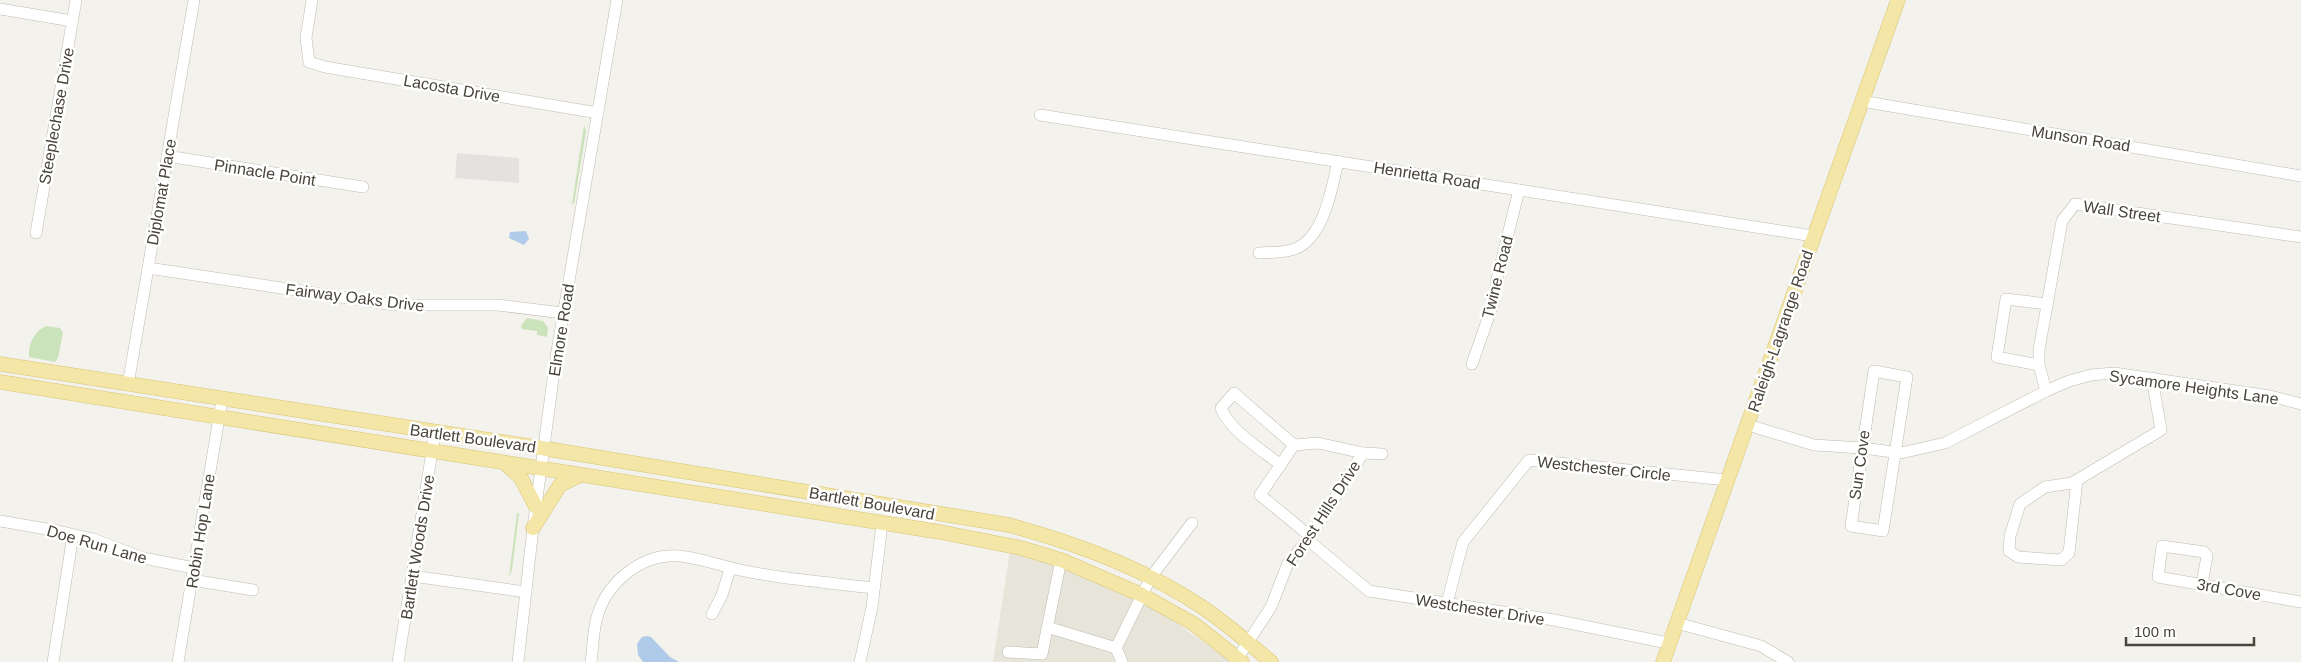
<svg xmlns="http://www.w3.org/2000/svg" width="2301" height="662" font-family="Arial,sans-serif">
	<rect width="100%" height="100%" fill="#f4f2ec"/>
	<polygon fill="#e7e5da" points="1010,551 1073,570 1156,609 1232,662 993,662"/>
	<g fill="#cbe3ba">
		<polygon points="584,125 586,131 574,204 572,204"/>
		<polygon points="172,170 161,235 159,235 169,178"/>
		<polygon points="527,318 543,321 548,328 547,337 537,335 537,331 522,329 521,326"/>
		<path d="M47,326L60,328L63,333L58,358L55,362L29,357C28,345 34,330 47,326Z"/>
		<polygon points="517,513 519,513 512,570 509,577"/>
	</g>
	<polygon fill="#e3e2df" points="457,153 519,158 519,183 455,178"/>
	<g fill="#b0cbe9">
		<polygon points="526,231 529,239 524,245 509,238 510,232"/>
		<polygon points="647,636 651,637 670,657 679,662 643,662 638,655 637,644 642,637"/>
	</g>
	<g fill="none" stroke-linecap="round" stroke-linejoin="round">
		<g stroke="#bfbbaf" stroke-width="12">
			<g id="minor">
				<polyline points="312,0 306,38 309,62 325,67 598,113"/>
				<polyline points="0,9 72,21"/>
				<polyline points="1861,101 2301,176"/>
				<polyline points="1040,115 1813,236"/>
				<polyline points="167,156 363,187"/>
				<polyline points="36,233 76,0"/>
				<path d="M1259,253C1269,252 1281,253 1291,250C1323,243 1332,188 1338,161"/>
				<polyline points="148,268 395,305 497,305 563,313"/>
				<polyline points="1472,364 1493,304 1497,279 1519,190"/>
				<polyline points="2039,365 1997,357 2006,299 2047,304"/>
				<polygon points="1874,371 1907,377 1883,531 1851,526"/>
				<polyline points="128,385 194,0"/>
				<polyline points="2046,391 2039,365 2039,350 2062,221 2075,204 2301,237"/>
				<polyline points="1748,425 1814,445 1862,448 1901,453 1945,443 2046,391 2069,381 2091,375 2114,373 2270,396 2301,404"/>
				<polyline points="1294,445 1260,495 1310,536"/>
				<path d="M1281,465C1263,451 1229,430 1221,408L1234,393L1294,445L1318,443L1363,453L1382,454"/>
				<polyline points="2077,480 2069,553 2061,560 2018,557 2009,551 2010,536 2020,504 2045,487 2072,483 2161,430 2152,378"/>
				<polyline points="0,521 58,531 93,539 143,558 194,568"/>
				<polyline points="1308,540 1369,591 1554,620 1668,643"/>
				<polyline points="412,576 526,592"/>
				<polyline points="192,580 253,590"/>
				<polyline points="2202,584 2207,556 2204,552 2162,546 2158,577 2301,602"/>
				<polyline points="1447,603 1463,542 1529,460 1727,480"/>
				<polyline points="712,614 722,595 730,569"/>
				<polyline points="1677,623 1761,646 1788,662"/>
				<polyline points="1047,627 1116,648"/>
				<polyline points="1008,652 1042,654 1061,560"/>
				<polyline points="53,662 73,535"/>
				<polyline points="178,662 222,400"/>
				<polyline points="398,662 435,433"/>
				<polyline points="518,662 533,528 556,357 617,0"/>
				<path d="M591,662C593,647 593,631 597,617C607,582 642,553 679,556C702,558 726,568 750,572C791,580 832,583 874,588"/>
				<polyline points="860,662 872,607 882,524"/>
				<polyline points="1122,662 1116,648 1151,577 1192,523"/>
				<polyline points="1235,662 1271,607 1288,563 1308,540 1363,453"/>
			</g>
		</g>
		<g stroke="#d7c577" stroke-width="15">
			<g id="major">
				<path d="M0,364L548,449L1009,525C1076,543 1144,568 1202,607C1226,623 1249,643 1271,662"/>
				<polyline points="0,382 940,532 1021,548 1061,560 1142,595 1194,624 1242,662"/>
				<polyline points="505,463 521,478 536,507"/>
				<polyline points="533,528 560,485 580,475"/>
				<polyline points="1663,662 1898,0"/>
			</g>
		</g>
		<use href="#minor" stroke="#fff" stroke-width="11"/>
		<use href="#major" stroke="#f3e6a6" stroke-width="14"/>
	</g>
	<g text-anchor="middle" stroke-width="5" stroke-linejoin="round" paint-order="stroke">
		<g font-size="16" fill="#48443a" stroke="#fff">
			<text transform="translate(452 88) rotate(10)" y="6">Lacosta Drive</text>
			<text transform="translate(56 116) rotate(-80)" y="6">Steeplechase Drive</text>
			<text transform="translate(2081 138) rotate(9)" y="6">Munson Road</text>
			<text transform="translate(265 172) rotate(9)" y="6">Pinnacle Point</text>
			<text transform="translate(1427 175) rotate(9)" y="6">Henrietta Road</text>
			<text transform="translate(161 192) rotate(-80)" y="6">Diplomat Place</text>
			<text transform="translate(2122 211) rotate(8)" y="6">Wall Street</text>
			<text transform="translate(1497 277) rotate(-76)" y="6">Twine Road</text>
			<text transform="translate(355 297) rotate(7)" y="6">Fairway Oaks Drive</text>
			<text transform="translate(561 330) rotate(-81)" y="6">Elmore Road</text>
			<text transform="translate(1780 331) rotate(-71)" y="6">Raleigh-Lagrange Road</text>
			<text transform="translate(2194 387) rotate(8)" y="6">Sycamore Heights Lane</text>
			<text transform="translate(473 438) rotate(8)" y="6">Bartlett Boulevard</text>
			<text transform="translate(1859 465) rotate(-82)" y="6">Sun Cove</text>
			<text transform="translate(1604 468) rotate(6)" y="6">Westchester Circle</text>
			<text transform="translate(872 503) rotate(10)" y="6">Bartlett Boulevard</text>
			<text transform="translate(1323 513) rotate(-57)" y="6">Forest Hills Drive</text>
			<text transform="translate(200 531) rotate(-81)" y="6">Robin Hop Lane</text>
			<text transform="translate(97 544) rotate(16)" y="6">Doe Run Lane</text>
			<text transform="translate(417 547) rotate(-81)" y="6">Bartlett Woods Drive</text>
			<text transform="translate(2229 589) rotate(10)" y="6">3rd Cove</text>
			<text transform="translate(1480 609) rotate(9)" y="6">Westchester Drive</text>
		</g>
	</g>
	<path d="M2126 637v8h128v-8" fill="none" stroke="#48443a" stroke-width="2.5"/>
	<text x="2134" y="637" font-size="15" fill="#48443a" stroke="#ffffff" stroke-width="4" paint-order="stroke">100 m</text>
</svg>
